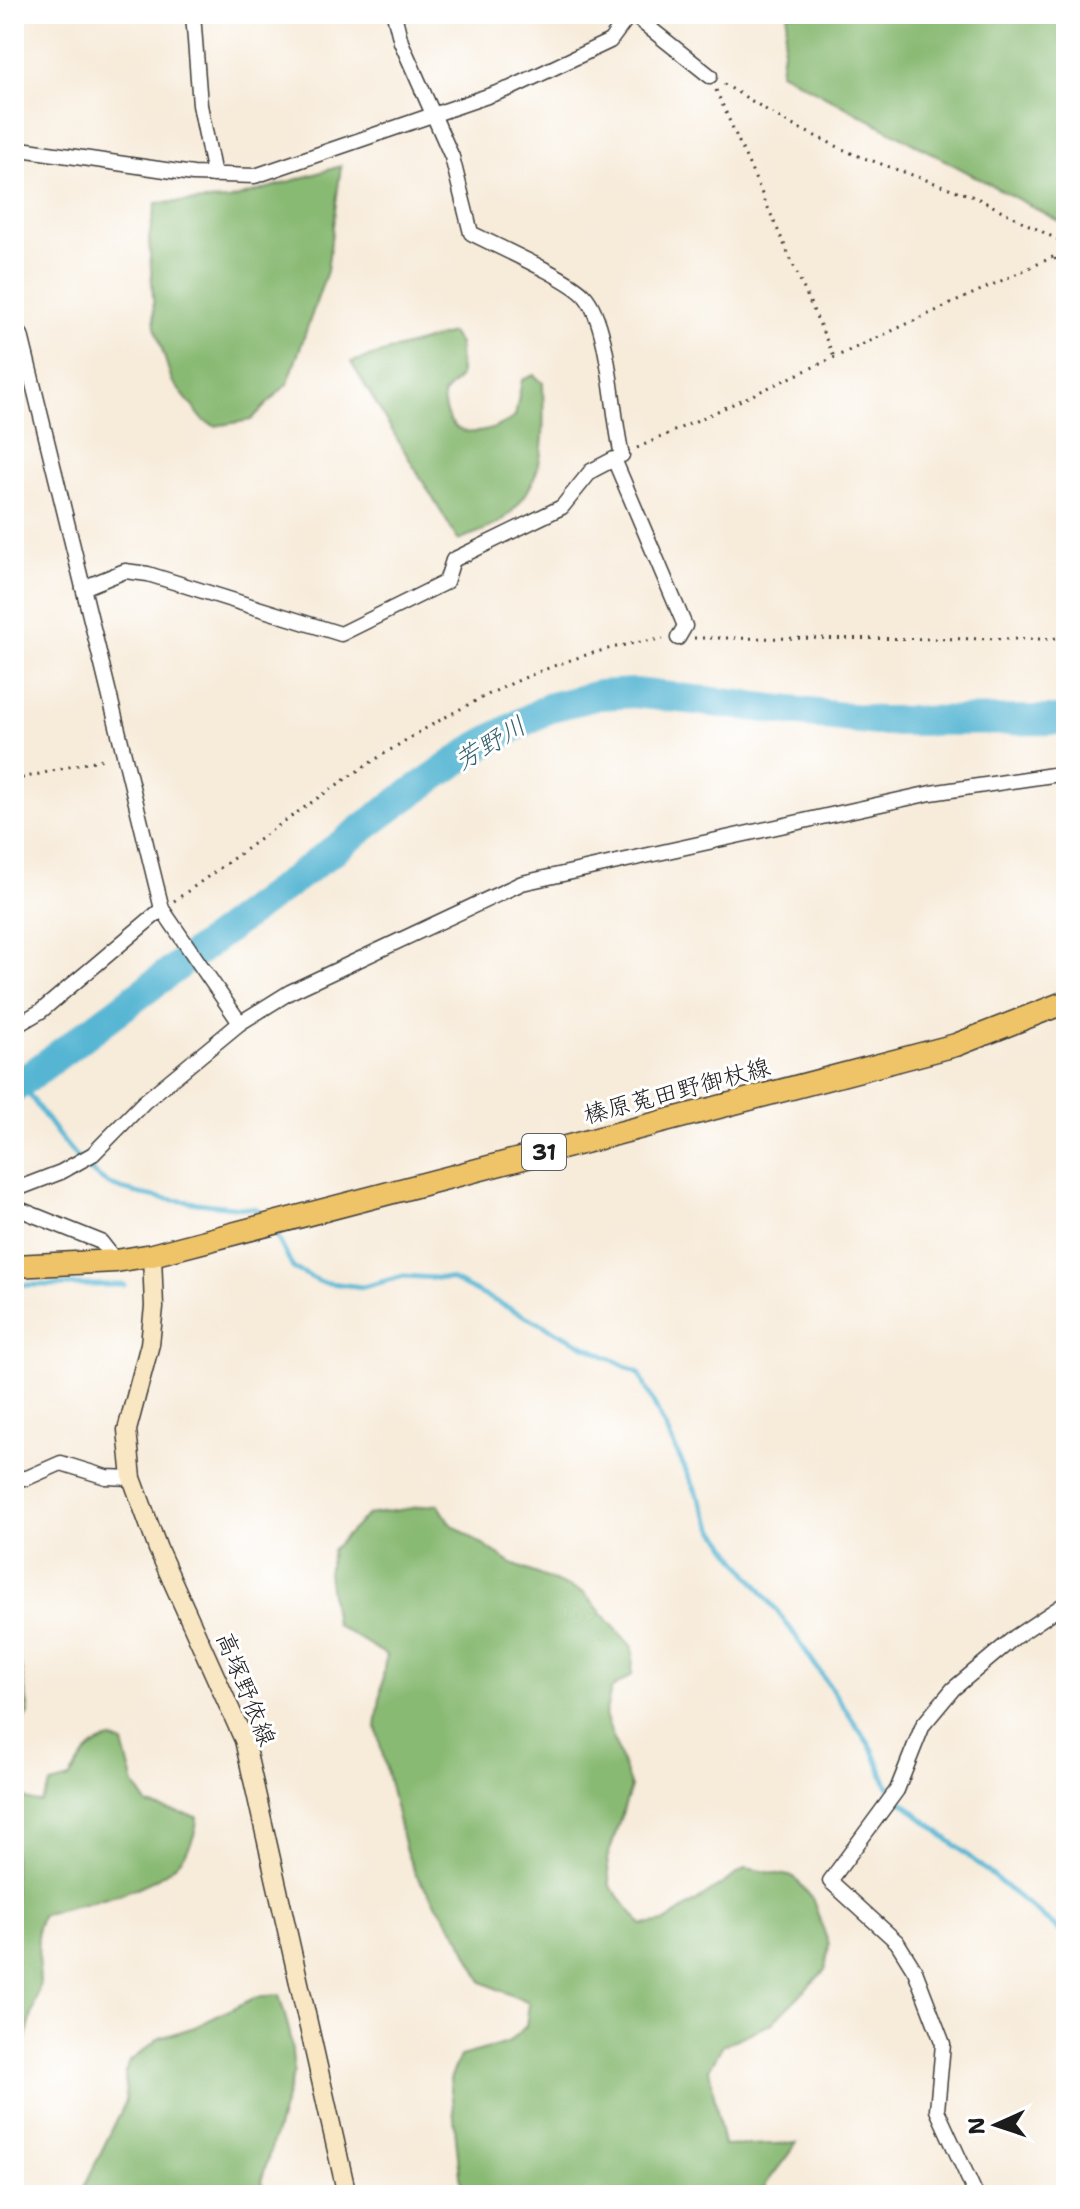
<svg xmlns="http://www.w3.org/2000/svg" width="1080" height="2209" font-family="'Shantell Sans','Klee One',sans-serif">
	<rect width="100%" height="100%" fill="#fff"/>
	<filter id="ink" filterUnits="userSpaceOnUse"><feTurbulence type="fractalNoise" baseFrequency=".0125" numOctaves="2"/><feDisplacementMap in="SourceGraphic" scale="16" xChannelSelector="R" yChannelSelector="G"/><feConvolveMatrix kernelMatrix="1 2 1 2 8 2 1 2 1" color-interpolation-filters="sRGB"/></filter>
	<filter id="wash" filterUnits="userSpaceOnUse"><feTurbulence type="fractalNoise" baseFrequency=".006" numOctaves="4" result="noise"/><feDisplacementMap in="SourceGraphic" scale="32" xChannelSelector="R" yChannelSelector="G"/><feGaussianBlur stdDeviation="1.8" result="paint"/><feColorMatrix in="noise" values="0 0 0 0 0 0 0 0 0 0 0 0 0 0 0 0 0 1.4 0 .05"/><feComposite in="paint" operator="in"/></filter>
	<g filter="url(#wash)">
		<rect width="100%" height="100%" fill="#f7ebd9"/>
		<g fill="#89ba73" stroke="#526b48" stroke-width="2">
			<polygon points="788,14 1066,14 1066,225 780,72"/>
			<polygon points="341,166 327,271 288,383 251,420 215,426 204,421 172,381 155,327 149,238 156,203 229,200"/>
			<path d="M451,333L459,344L460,377L443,395C445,444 484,437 515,417L522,380L534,375L543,383C544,437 548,481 504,519C492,529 472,534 458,540L351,362Z"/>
			<polygon points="438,1504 450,1523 512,1564 584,1593 633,1648 632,1675 611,1689 605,1715 631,1787 607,1859 610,1885 642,1925 665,1922 746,1868 794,1877 812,1898 829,1945 825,1970 771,2024 723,2045 709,2069 724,2146 797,2143 766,2184 765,2195 462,2195 450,2079 460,2056 508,2043 526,2026 529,2003 482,1982 460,1938 416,1875 406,1852 376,1727 386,1655 335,1624 328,1573 332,1550 367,1515"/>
			<polygon points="14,1629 29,1713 14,1733"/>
			<path d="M112,1739L123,1744L134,1784L148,1805L197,1817C194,1891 97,1897 42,1915L37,1927L40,1984L14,2085V1782C19,1797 26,1801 41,1802L51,1784L69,1779C80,1761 90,1743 112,1739Z"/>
			<polygon points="279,1995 290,2033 294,2071 261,2182 268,2195 80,2195 126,2101 125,2074 129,2062 160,2038 195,2027 254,1998"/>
		</g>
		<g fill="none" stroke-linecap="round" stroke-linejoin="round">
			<g stroke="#54b5d3" stroke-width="5">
				<path d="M21,1083C44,1114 79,1173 116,1187C149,1199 220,1206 257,1209L265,1218"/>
				<polyline points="273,1229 293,1268 321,1282 363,1287 404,1276 451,1279 639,1373 714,1529 790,1628 873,1750 887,1785 900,1800 1066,1936"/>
				<polyline points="14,1285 124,1285"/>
			</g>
			<polyline stroke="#54b5d3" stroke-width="30" points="14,1088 398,802 477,747 551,707 599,695 635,693 877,721 1066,720"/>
		</g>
	</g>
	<g filter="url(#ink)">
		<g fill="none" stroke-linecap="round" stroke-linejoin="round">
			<g stroke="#3d3b38" stroke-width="17">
				<g id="street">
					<polyline points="193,14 200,105 214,175"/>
					<path d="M394,14L401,42L452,157L471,233C496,246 567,277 584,295C610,323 612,416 622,455"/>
					<polyline points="632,14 710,76"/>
					<polyline points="14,148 193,174 255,176 511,88 610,41 630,14"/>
					<polyline points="14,327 21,335 162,909 240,1023"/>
					<polyline points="83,588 125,571 148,574 341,634 446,582 453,560 562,507 591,471 614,459 685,626 678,638"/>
					<polyline points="14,1027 41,1011 162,909"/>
					<polyline points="14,1190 61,1172 93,1154 144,1102 240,1023 290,992 522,883 931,793 1066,773"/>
					<polyline points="14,1207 101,1242 116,1261"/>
					<polyline points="14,1478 27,1478 61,1463 106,1477 132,1478"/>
					<polyline points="976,2195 937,2110 943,2044 915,1971 897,1942 830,1881 897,1790 923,1725 953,1689 1015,1637 1066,1603"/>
				</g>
			</g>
			<g stroke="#3d3b38" stroke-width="21">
				<polyline id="secondary" points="152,1255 154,1307 150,1344 127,1430 132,1478 158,1549 244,1740 347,2195"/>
			</g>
			<g stroke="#3d3b38" stroke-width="25">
				<polyline id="primary" points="14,1266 116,1261 152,1255 956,1045 1066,1002"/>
			</g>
			<g stroke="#3d3b38" stroke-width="3" stroke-dasharray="2 6" stroke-linecap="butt">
				<polyline points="724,84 788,123 853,154 977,198 1066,244"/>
				<polyline points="716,90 834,357"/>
				<polyline points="1055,258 1066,284"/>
				<polyline points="637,448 1066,251"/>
				<polyline points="694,638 1051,639 1066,636"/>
				<polyline points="14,780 107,758"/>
				<path d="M174,901C311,804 492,657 663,639"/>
			</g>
			<use href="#street" stroke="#fff" stroke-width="14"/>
			<use href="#secondary" stroke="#f9e7c3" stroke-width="18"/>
			<use href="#primary" stroke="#efc469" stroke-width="22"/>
		</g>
	</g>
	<g text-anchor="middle" stroke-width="6" stroke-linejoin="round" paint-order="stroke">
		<rect fill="#fff" stroke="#606060" stroke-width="2" x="522" y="1134" width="44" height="36" rx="6"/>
		<g font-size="22" font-weight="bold" fill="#1c1c1c">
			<text x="544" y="1160">31</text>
		</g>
		<g font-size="24" fill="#1c1c1c" stroke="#fff">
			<text transform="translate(677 1091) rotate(-15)" y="8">榛原菟田野御杖線</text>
			<text transform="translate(246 1689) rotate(68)" y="8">高塚野依線</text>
		</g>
		<g font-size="26" font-style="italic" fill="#35616e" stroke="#fff">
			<text transform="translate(490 743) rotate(-31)" y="9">芳野川</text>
		</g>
	</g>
	<rect width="1080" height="2209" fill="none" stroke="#fff" stroke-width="48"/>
	<g transform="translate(996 2125) rotate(267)" stroke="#ffffff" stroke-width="6" paint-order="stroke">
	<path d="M0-6L14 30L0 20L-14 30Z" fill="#1c1c1c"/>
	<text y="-12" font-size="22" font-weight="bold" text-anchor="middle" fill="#1c1c1c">N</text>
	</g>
</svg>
